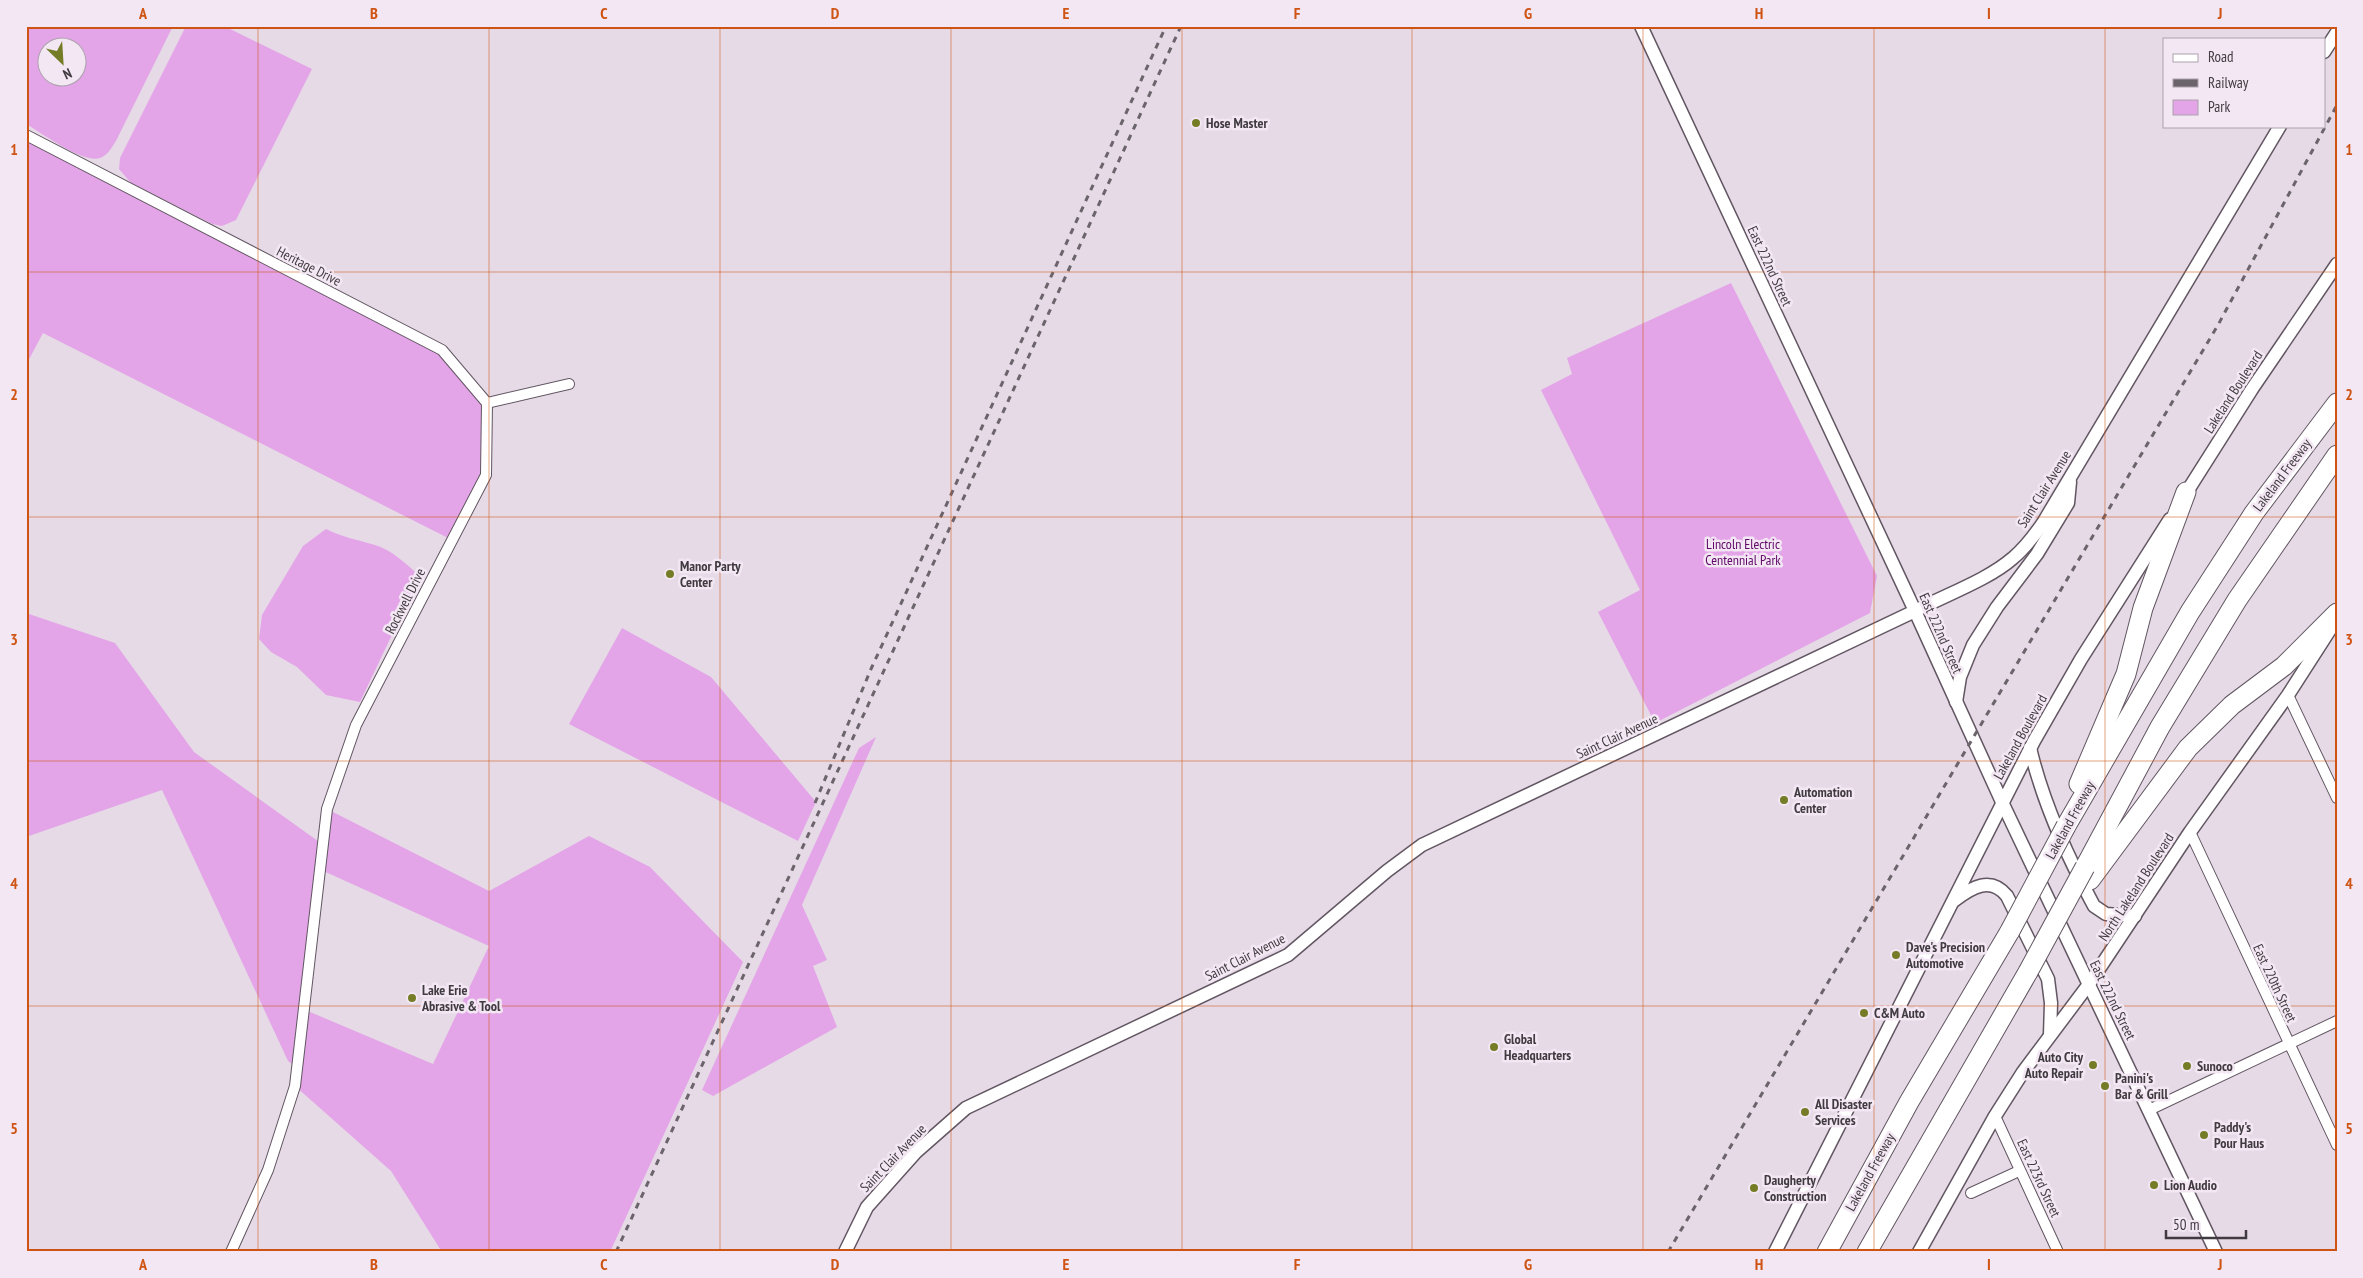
<svg xmlns="http://www.w3.org/2000/svg" width="2363" height="1278" font-family="'PT Sans Narrow',sans-serif">
	<rect width="100%" height="100%" fill="#e6dae7"/>
	<g fill="#e3a5e7" fill-rule="evenodd">
		<path d="M26,26H173L116,141C112,147 108,155 100,158C83,164 42,133 26,124ZM48,48H78V78H48Z"/>
		<polygon points="186,26 224,26 312,69 236,220 222,226 212,224 131,183 119,169 120,158"/>
		<polygon points="26,135 442,350 487,403 486,475 452,540 43,333 26,365"/>
		<polygon points="1731,283 1877,576 1870,613 1655,723 1598,612 1640,590 1541,390 1572,374 1567,358"/>
		<path d="M326,529C342,537 358,540 375,545C392,550 406,564 420,576L360,702L326,695L297,667L271,652L259,639L262,615L303,546Z"/>
		<path d="M26,613L115,643L194,752L322,844L327,809L489,891L589,836L650,867L743,962L610,1252H442L391,1171L295,1086L296,1067L288,1061L162,790L26,837ZM319,869L489,946L433,1064L303,1009Z"/>
		<polygon points="622,628 711,677 816,802 798,841 569,724"/>
		<polygon points="876,737 802,905 827,960 813,966 837,1027 713,1096 702,1090 859,748"/>
	</g>
	<g fill="none" stroke-linecap="round" stroke-linejoin="round">
		<g stroke="#615661" stroke-width="12">
			<g id="minor">
				<polyline points="26,135 442,350 487,403 569,384"/>
				<polyline points="2288,695 2337,798"/>
				<polyline points="2190,832 2337,1145"/>
				<polyline points="2149,1110 2337,1021"/>
				<polyline points="1995,1116 2058,1252"/>
				<polyline points="1971,1193 2019,1171"/>
				<polyline points="231,1252 268,1170 295,1086 327,809 356,725 486,475 487,403"/>
			</g>
		</g>
		<g stroke="#615661" stroke-width="15">
			<g id="tertiary">
				<polyline points="1641,26 1915,611 2002,802 2216,1252"/>
				<polyline points="2324,52 2337,32"/>
				<polyline points="2183,498 2252,389 2337,264"/>
				<polyline points="1956,702 1960,677 1973,645 1997,607 2037,554 2068,503 2070,482"/>
				<path d="M2030,748C2043,803 2067,856 2094,906L2106,914L2135,916"/>
				<path d="M1955,900C1972,887 1991,876 2007,896L2048,979L2051,1003L2050,1035"/>
				<path d="M845,1252L867,1207L916,1152L966,1108L1288,955L1387,871L1422,845L1915,611C1945,595 1988,580 2013,558C2025,548 2034,536 2043,523L2280,126"/>
				<polyline points="1775,1252 2034,741 2081,659 2170,519"/>
				<polyline points="1919,1252 1995,1116 2023,1072 2089,984 2190,832 2288,695 2333,625"/>
			</g>
		</g>
		<g stroke="#615661" stroke-width="21">
			<g id="motorway">
				<polyline points="2079,784 2126,674 2143,608 2186,492"/>
				<polyline points="2066,826 2190,612 2254,513 2337,403"/>
				<polyline points="2085,867 2160,727 2237,600 2337,455"/>
				<polyline points="2090,880 2188,748 2232,705 2284,666 2337,613"/>
				<polyline points="1827,1252 1909,1102 2010,931"/>
				<polyline points="1867,1252 2028,972"/>
			</g>
		</g>
		<use href="#minor" stroke="#fff" stroke-width="10"/>
		<use href="#tertiary" stroke="#fff" stroke-width="12"/>
		<use href="#motorway" stroke="#fff" stroke-width="19"/>
		<g stroke="#6b646b" stroke-width="3" stroke-dasharray="6 6" stroke-linecap="butt">
			<polyline points="815,803 871,669 1166,26"/>
			<polyline points="616,1252 1181,26"/>
			<polyline points="1668,1252 2218,325 2337,105"/>
		</g>
		<g stroke="#615661" stroke-width="21" stroke-linecap="butt">
			<g id="motorway-bridge">
				<polyline points="2010,931 2066,826"/>
				<polyline points="2028,972 2085,867"/>
			</g>
		</g>
		<use href="#motorway-bridge" stroke="#fff" stroke-width="19"/>
	</g>
	<path fill="none" stroke="#cf5414" stroke-width="1" stroke-opacity="0.55" d="M258,26V1252M489,26V1252M720,26V1252M951,26V1252M1182,26V1252M1412,26V1252M1643,26V1252M1874,26V1252M2105,26V1252M26,272H2337M26,517H2337M26,761H2337M26,1006H2337"/>
	<g fill="#747c26" stroke="#f3e7f4" stroke-width="2">
		<circle cx="1196" cy="123" r="5"/>
		<circle cx="670" cy="574" r="5"/>
		<circle cx="1784" cy="800" r="5"/>
		<circle cx="1896" cy="955" r="5"/>
		<circle cx="412" cy="998" r="5"/>
		<circle cx="1864" cy="1013" r="5"/>
		<circle cx="1494" cy="1047" r="5"/>
		<circle cx="2093" cy="1065" r="5"/>
		<circle cx="2187" cy="1066" r="5"/>
		<circle cx="2105" cy="1086" r="5"/>
		<circle cx="1805" cy="1112" r="5"/>
		<circle cx="2204" cy="1135" r="5"/>
		<circle cx="2154" cy="1185" r="5"/>
		<circle cx="1754" cy="1188" r="5"/>
	</g>
	<g text-anchor="middle" stroke-width="5" stroke-linejoin="round" paint-order="stroke">
		<g font-size="14" font-weight="bold" fill="#403b40" stroke="#f3e7f4" text-anchor="start">
			<text x="1206" y="128">Hose Master</text>
			<text x="680" y="571">Manor Party<tspan x="680" dy="16">Center</tspan></text>
			<text x="1794" y="797">Automation<tspan x="1794" dy="16">Center</tspan></text>
			<text x="1906" y="952">Dave's Precision<tspan x="1906" dy="16">Automotive</tspan></text>
			<text x="422" y="995">Lake Erie<tspan x="422" dy="16">Abrasive &amp; Tool</tspan></text>
			<text x="1874" y="1018">C&amp;M Auto</text>
			<text x="1504" y="1044">Global<tspan x="1504" dy="16">Headquarters</tspan></text>
			<text x="2083" y="1062" text-anchor="end">Auto City<tspan x="2083" dy="16">Auto Repair</tspan></text>
			<text x="2197" y="1071">Sunoco</text>
			<text x="2115" y="1083">Panini's<tspan x="2115" dy="16">Bar &amp; Grill</tspan></text>
			<text x="1815" y="1109">All Disaster<tspan x="1815" dy="16">Services</tspan></text>
			<text x="2214" y="1132">Paddy's<tspan x="2214" dy="16">Pour Haus</tspan></text>
			<text x="1764" y="1185">Daugherty<tspan x="1764" dy="16">Construction</tspan></text>
			<text x="2164" y="1190">Lion Audio</text>
		</g>
		<g font-size="14" fill="#403b40" stroke="#f3e7f4">
			<text transform="translate(309 266) rotate(27)" y="5">Heritage Drive</text>
			<text transform="translate(1770 266) rotate(65)" y="5">East 222nd Street</text>
			<text transform="translate(2233 392) rotate(-57)" y="5">Lakeland Boulevard</text>
			<text transform="translate(2282 475) rotate(-53)" y="5">Lakeland Freeway</text>
			<text transform="translate(2044 489) rotate(-58)" y="5">Saint Clair Avenue</text>
			<text transform="translate(405 601) rotate(-63)" y="5">Rockwell Drive</text>
			<text transform="translate(1941 633) rotate(66)" y="5">East 222nd Street</text>
			<text transform="translate(1617 736) rotate(-25)" y="5">Saint Clair Avenue</text>
			<text transform="translate(2020 737) rotate(-61)" y="5">Lakeland Boulevard</text>
			<text transform="translate(2070 820) rotate(-61)" y="5">Lakeland Freeway</text>
			<text transform="translate(2136 887) rotate(-57)" y="5">North Lakeland Boulevard</text>
			<text transform="translate(1245 957) rotate(-27)" y="5">Saint Clair Avenue</text>
			<text transform="translate(2275 983) rotate(65)" y="5">East 220th Street</text>
			<text transform="translate(2113 1000) rotate(64)" y="5">East 222nd Street</text>
			<text transform="translate(893 1158) rotate(-46)" y="5">Saint Clair Avenue</text>
			<text transform="translate(1870 1172) rotate(-61)" y="5">Lakeland Freeway</text>
			<text transform="translate(2039 1178) rotate(65)" y="5">East 223rd Street</text>
		</g>
		<g font-size="14" fill="#5f0867" stroke="#f3e7f4">
			<text x="1743" y="549">Lincoln Electric<tspan x="1743" dy="16">Centennial Park</tspan></text>
		</g>
	</g>
	<rect width="2363" height="1278" fill="none" stroke="#f3e7f4" stroke-width="55"/>
	<rect x="2163" y="38" width="162" height="90" fill="#f3e7f4" stroke="#aba2ac"/>
	<rect x="2173" y="54" width="25" height="8" fill="#ffffff" stroke="#aba2ac"/>
	<text x="2208" y="62" font-size="15" fill="#403b40">Road</text>
	<rect x="2173" y="79" width="25" height="8" fill="#6b646b" stroke="#aba2ac"/>
	<text x="2208" y="88" font-size="15" fill="#403b40">Railway</text>
	<rect x="2173" y="100" width="25" height="15" fill="#e3a5e7" stroke="#aba2ac"/>
	<text x="2208" y="112" font-size="15" fill="#403b40">Park</text>
	<g transform="translate(62 62) rotate(155)"><circle r="24" fill="#f3e7f4" stroke="#aba2ac"/>
	<path d="M0-4L9 19L0 12L-9 19Z" fill="#747c26"/>
	<text y="-8" font-size="14" font-weight="bold" text-anchor="middle" fill="#403b40">N</text>
	</g>
	<path d="M2166 1230v8h80v-8" fill="none" stroke="#403b40" stroke-width="2.5"/>
	<text x="2173" y="1230" font-size="15" fill="#403b40" stroke="#f3e7f4" stroke-width="4" paint-order="stroke">50 m</text>
	<rect x="28" y="28" width="2308" height="1222" fill="none" stroke="#cf5414" stroke-width="2"/>
	<g font-size="16" text-anchor="middle" font-weight="bold" fill="#cf5414">
		<text x="143" y="19">A</text>
		<text x="374" y="19">B</text>
		<text x="604" y="19">C</text>
		<text x="835" y="19">D</text>
		<text x="1066" y="19">E</text>
		<text x="1297" y="19">F</text>
		<text x="1528" y="19">G</text>
		<text x="1759" y="19">H</text>
		<text x="1989" y="19">I</text>
		<text x="2220" y="19">J</text>
		<text x="14" y="155">1</text>
		<text x="2349" y="155">1</text>
		<text x="14" y="400">2</text>
		<text x="2349" y="400">2</text>
		<text x="14" y="645">3</text>
		<text x="2349" y="645">3</text>
		<text x="14" y="889">4</text>
		<text x="2349" y="889">4</text>
		<text x="14" y="1134">5</text>
		<text x="2349" y="1134">5</text>
		<text x="143" y="1270">A</text>
		<text x="374" y="1270">B</text>
		<text x="604" y="1270">C</text>
		<text x="835" y="1270">D</text>
		<text x="1066" y="1270">E</text>
		<text x="1297" y="1270">F</text>
		<text x="1528" y="1270">G</text>
		<text x="1759" y="1270">H</text>
		<text x="1989" y="1270">I</text>
		<text x="2220" y="1270">J</text>
	</g>
</svg>
